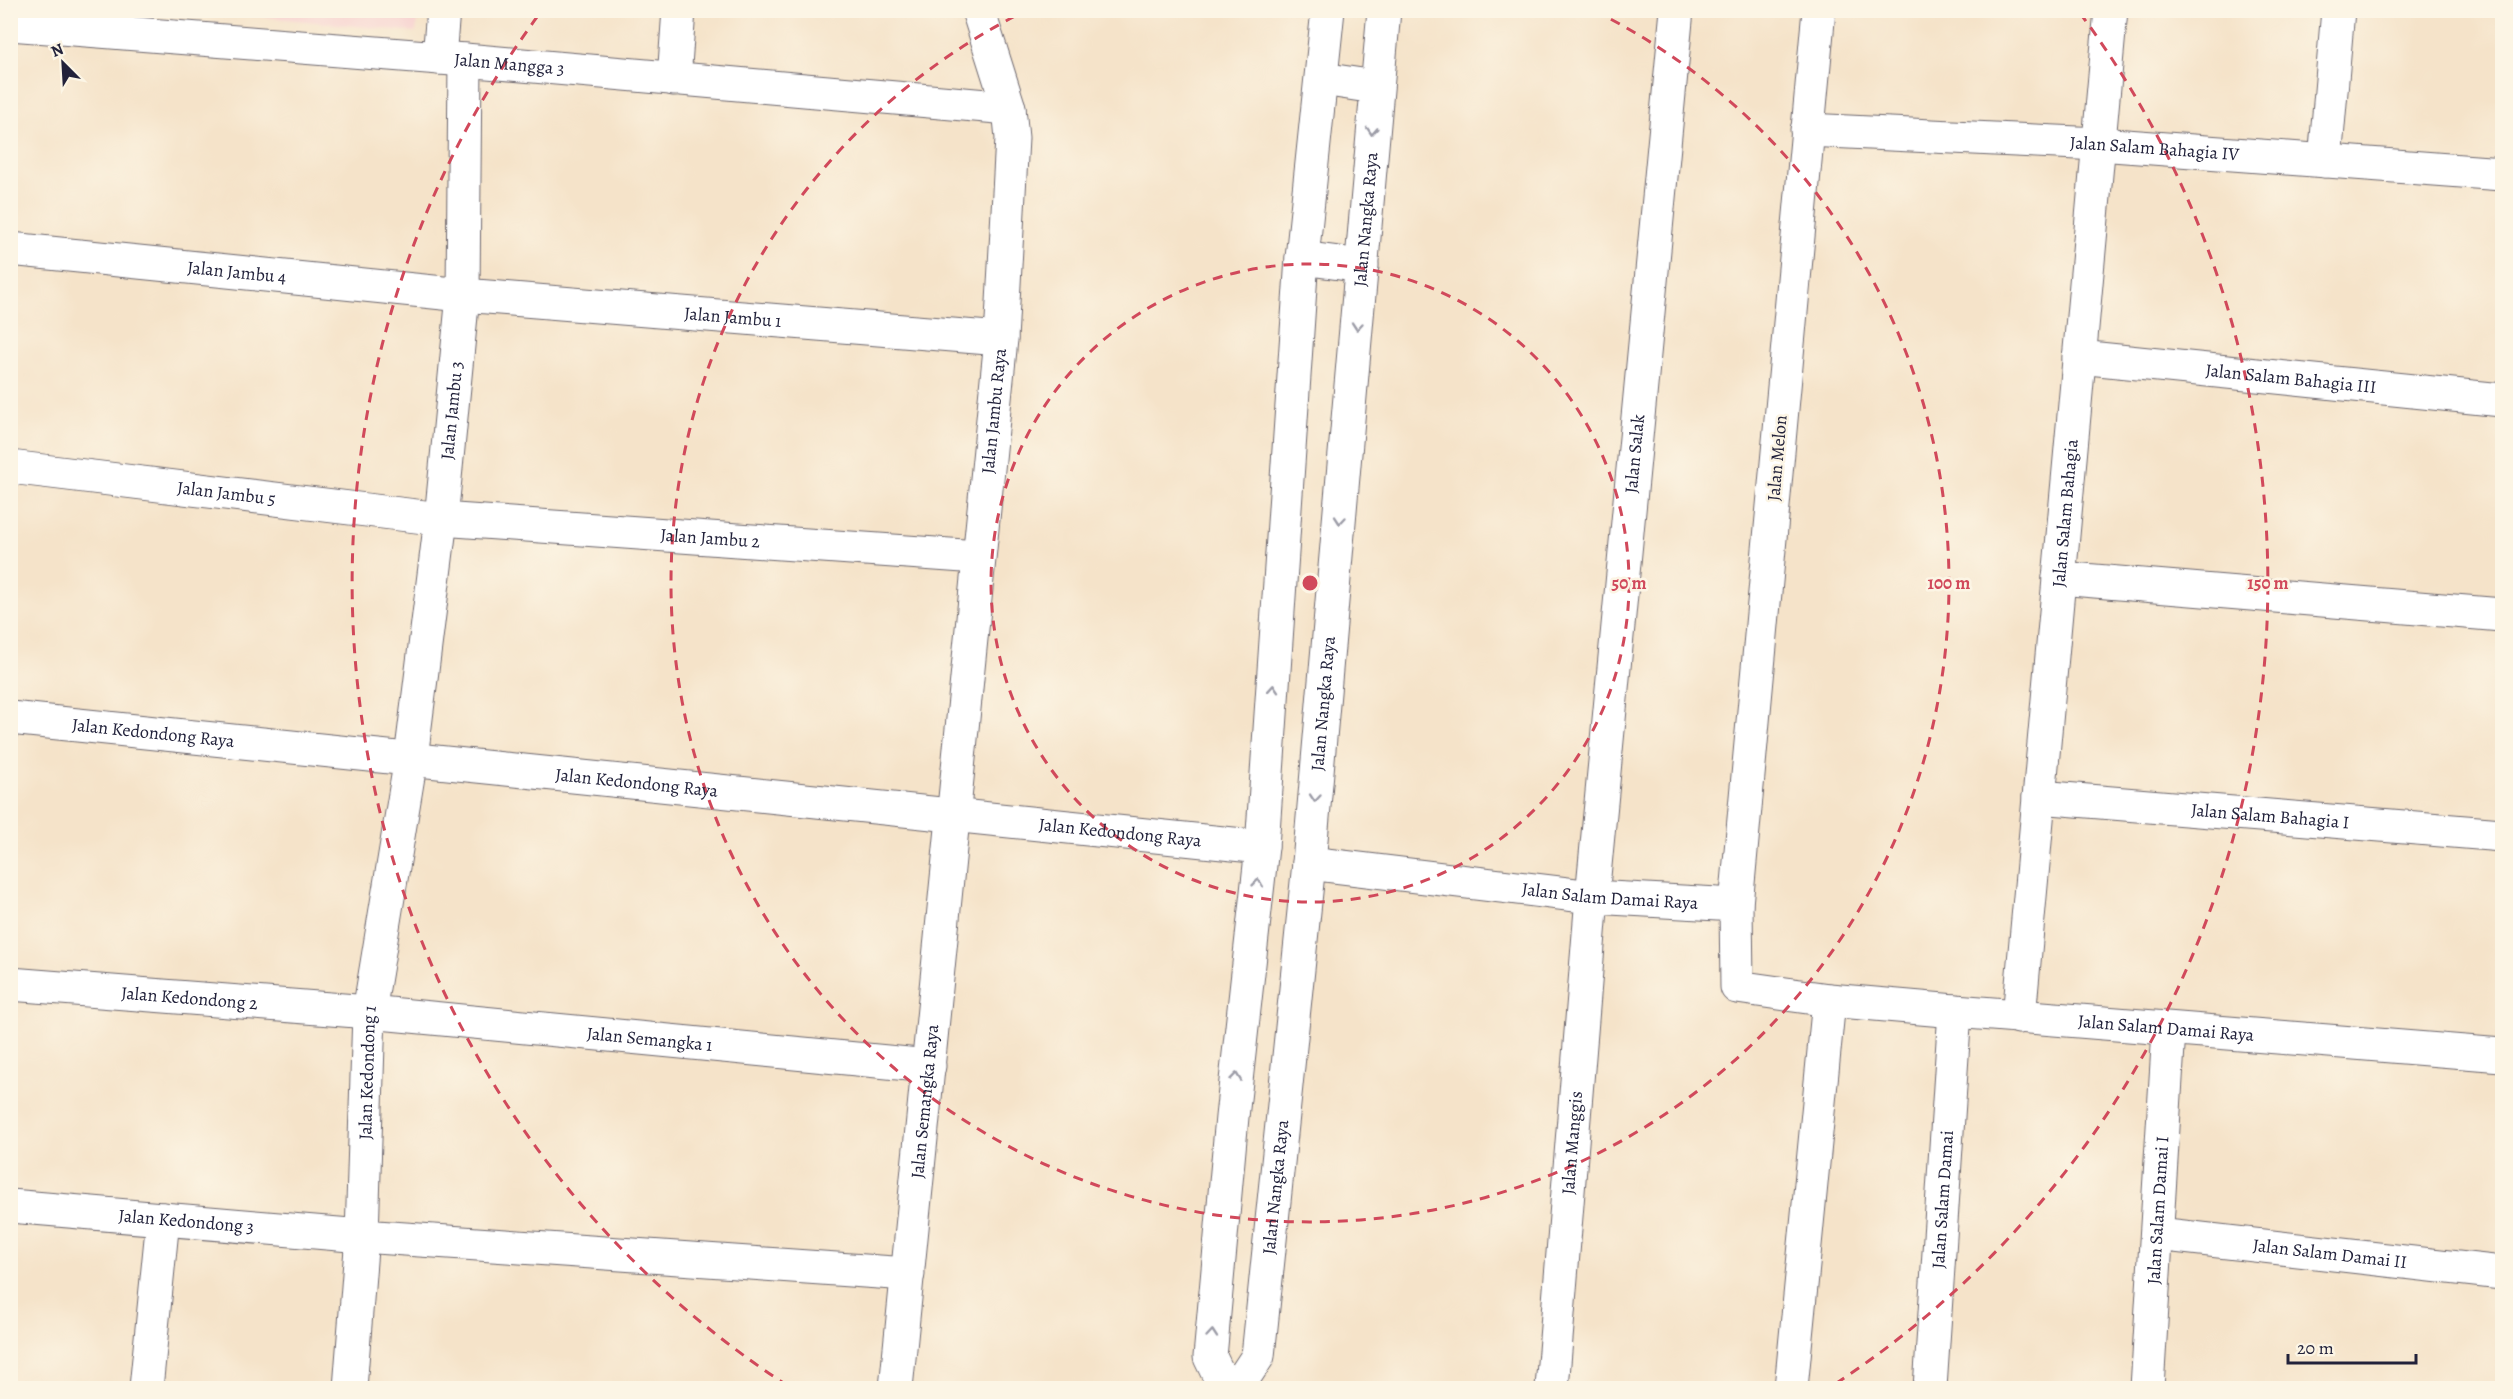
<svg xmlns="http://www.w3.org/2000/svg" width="2513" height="1399" font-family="Alegreya,serif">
	<rect width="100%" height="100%" fill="#fcf5e5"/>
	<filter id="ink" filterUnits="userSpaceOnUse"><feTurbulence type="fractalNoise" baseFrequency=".0167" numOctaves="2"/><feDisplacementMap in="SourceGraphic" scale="12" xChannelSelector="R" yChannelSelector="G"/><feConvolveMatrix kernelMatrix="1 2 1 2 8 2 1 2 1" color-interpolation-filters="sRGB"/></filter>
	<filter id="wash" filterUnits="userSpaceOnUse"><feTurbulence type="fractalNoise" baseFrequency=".008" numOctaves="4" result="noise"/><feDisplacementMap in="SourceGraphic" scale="24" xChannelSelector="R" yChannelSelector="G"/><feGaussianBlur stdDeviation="1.35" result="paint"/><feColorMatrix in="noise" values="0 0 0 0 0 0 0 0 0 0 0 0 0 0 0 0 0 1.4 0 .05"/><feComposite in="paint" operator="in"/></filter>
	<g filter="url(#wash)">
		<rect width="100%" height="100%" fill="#f5e3c9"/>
		<polygon fill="#f7d0cf" points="204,11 418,11 416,32"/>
		<g id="blocks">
			<polygon fill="#cd9983" points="47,10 134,10 133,18"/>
		</g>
	</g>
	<g filter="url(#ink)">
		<use href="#blocks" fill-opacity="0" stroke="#6c666d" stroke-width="1.5"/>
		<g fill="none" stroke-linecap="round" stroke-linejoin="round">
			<g stroke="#6c666d" stroke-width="35">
				<g id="street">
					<path id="s1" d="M1819,10L1736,905L1737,987L1829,1000L1955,1011L2502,1055"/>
					<path id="s2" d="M10,24L465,60L1009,108"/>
					<polyline points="439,58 443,10"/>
					<polyline points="674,79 679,10"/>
					<path id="s3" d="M1807,130L2099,144L2502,174"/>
					<polyline points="2325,161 2338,10"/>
					<path id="s4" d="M10,249L463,295L1001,339"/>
					<path id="s5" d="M2079,357L2502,400"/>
					<path id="s6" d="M10,467L441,519L978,557"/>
					<polyline points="2059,578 2502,615"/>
					<path id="s7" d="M10,718L1262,847"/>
					<path id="s8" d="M2039,797L2502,835"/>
					<path id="s9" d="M1309,863L1592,897L1736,905"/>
					<path id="s10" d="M10,984L369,1012L929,1066"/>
					<path id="s11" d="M2019,1017L2111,10"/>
					<path id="s12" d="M10,1206L362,1236L908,1274"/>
					<path id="s13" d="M2157,1234L2502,1273"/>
					<polyline points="146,1388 163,1219"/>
					<path id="s14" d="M350,1388L362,1236L369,1012L411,758L441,519L463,295L465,60"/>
					<path id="s15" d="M896,1388L1001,339L1012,138L1009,108L978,10"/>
					<path id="s16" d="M1552,1388L1592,897L1677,10"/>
					<polyline points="1791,1388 1829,1000"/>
					<path id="s17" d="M1930,1388L1955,1011"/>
					<path id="s18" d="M2147,1388L2169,1030"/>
				</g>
			</g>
			<g stroke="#6c666d" stroke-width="35">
				<g id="secondary">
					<polyline points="1322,79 1375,87"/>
					<polyline points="1302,258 1362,266"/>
					<polyline points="1225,1388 1210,1357 1232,1117 1262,847 1302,258 1328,10"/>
					<path id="s19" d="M1237,1388L1258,1356L1309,863L1384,10"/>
				</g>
			</g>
			<use href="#street" stroke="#fff" stroke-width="33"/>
			<use href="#secondary" stroke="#fff" stroke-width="33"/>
		</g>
		<defs><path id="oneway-chevron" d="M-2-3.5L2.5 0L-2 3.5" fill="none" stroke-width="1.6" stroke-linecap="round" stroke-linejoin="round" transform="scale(1.5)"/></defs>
		<g stroke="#9c9ca7">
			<use href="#oneway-chevron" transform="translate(1372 131) rotate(94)"/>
			<use href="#oneway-chevron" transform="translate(1357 326) rotate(95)"/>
			<use href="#oneway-chevron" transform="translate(1340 520) rotate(95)"/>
			<use href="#oneway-chevron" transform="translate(1273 689) rotate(-86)"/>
			<use href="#oneway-chevron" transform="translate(1315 798) rotate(95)"/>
			<use href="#oneway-chevron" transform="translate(1258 883) rotate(-84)"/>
			<use href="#oneway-chevron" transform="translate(1236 1077) rotate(-84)"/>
			<use href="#oneway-chevron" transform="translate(1212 1334) rotate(-85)"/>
		</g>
	</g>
	<g fill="none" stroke="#d1495b" stroke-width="3" stroke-dasharray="10 8">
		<circle cx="1310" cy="583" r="319"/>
		<path d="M1595 11A639 639 0 1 1 1025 11"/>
		<path d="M788 1386A958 958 0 0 1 540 13M2080 13A958 958 0 0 1 1832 1386"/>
	</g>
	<g text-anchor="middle" stroke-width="5" stroke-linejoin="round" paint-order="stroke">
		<g font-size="18" fill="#22223b" stroke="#fcf5e5">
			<text dy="6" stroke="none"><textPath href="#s2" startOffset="501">Jalan Mangga 3</textPath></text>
			<text dy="6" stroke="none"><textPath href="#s3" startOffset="348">Jalan Salam Bahagia IV</textPath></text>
			<text dy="6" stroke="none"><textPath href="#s19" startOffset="1180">Jalan Nangka Raya</textPath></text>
			<text dy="6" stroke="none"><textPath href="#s4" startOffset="228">Jalan Jambu 4</textPath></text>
			<text dy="6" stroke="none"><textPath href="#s4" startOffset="726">Jalan Jambu 1</textPath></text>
			<text dy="6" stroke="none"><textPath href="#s5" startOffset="213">Jalan Salam Bahagia III</textPath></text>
			<text dy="6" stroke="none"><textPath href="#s14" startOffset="984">Jalan Jambu 3</textPath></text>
			<text dy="6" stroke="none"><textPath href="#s15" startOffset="982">Jalan Jambu Raya</textPath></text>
			<text dy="6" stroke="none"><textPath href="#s16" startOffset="938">Jalan Salak</textPath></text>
			<text transform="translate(1777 458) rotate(-85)" y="6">Jalan Melon</text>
			<text dy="6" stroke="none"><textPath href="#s6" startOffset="218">Jalan Jambu 5</textPath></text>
			<text dy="6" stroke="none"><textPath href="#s11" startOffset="506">Jalan Salam Bahagia</textPath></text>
			<text dy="6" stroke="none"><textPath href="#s6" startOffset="704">Jalan Jambu 2</textPath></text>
			<text dy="6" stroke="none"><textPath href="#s19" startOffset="694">Jalan Nangka Raya</textPath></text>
			<text dy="6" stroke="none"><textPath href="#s7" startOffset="144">Jalan Kedondong Raya</textPath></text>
			<text dy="6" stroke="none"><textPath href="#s7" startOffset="630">Jalan Kedondong Raya</textPath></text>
			<text dy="6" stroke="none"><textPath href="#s8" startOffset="232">Jalan Salam Bahagia I</textPath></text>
			<text dy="6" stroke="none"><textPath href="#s7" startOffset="1116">Jalan Kedondong Raya</textPath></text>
			<text dy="6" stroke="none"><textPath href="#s9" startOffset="303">Jalan Salam Damai Raya</textPath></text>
			<text dy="6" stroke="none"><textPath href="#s10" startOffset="180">Jalan Kedondong 2</textPath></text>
			<text dy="6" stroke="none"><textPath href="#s1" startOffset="1412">Jalan Salam Damai Raya</textPath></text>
			<text dy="6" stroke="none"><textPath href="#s10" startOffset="642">Jalan Semangka 1</textPath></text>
			<text dy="6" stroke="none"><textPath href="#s14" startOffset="316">Jalan Kedondong 1</textPath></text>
			<text dy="6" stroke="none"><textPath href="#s15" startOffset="288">Jalan Semangka Raya</textPath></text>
			<text dy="6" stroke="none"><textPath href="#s16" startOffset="246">Jalan Manggis</textPath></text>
			<text dy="6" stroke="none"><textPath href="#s19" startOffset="208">Jalan Nangka Raya</textPath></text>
			<text dy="6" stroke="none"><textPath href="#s17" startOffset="189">Jalan Salam Damai</textPath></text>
			<text dy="6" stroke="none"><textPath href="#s18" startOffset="178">Jalan Salam Damai I</textPath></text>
			<text dy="6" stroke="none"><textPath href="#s12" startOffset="177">Jalan Kedondong 3</textPath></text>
			<text dy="6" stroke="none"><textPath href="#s13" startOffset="174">Jalan Salam Damai II</textPath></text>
		</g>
	</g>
	<circle cx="1310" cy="583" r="9" fill="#d1495b" stroke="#fcf5e5" stroke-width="3"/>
	<g font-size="18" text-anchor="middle" font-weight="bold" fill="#d1495b" stroke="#fcf5e5" stroke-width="5" stroke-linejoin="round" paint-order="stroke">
		<text x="1629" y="589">50 m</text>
		<text x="1949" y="589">100 m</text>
		<text x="2268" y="589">150 m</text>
	</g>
	<rect width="2513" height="1399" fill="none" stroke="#fcf5e5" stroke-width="36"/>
	<g transform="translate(63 63) rotate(336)" stroke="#fcf5e5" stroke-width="4.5" paint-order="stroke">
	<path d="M0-4.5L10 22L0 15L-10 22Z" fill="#22223b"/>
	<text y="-9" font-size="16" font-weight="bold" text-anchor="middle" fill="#22223b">N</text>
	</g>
	<path d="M2288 1354v9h128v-9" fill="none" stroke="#22223b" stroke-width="3"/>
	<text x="2297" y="1354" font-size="18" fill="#22223b" stroke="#fcf5e5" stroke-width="4.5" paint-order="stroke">20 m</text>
</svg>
